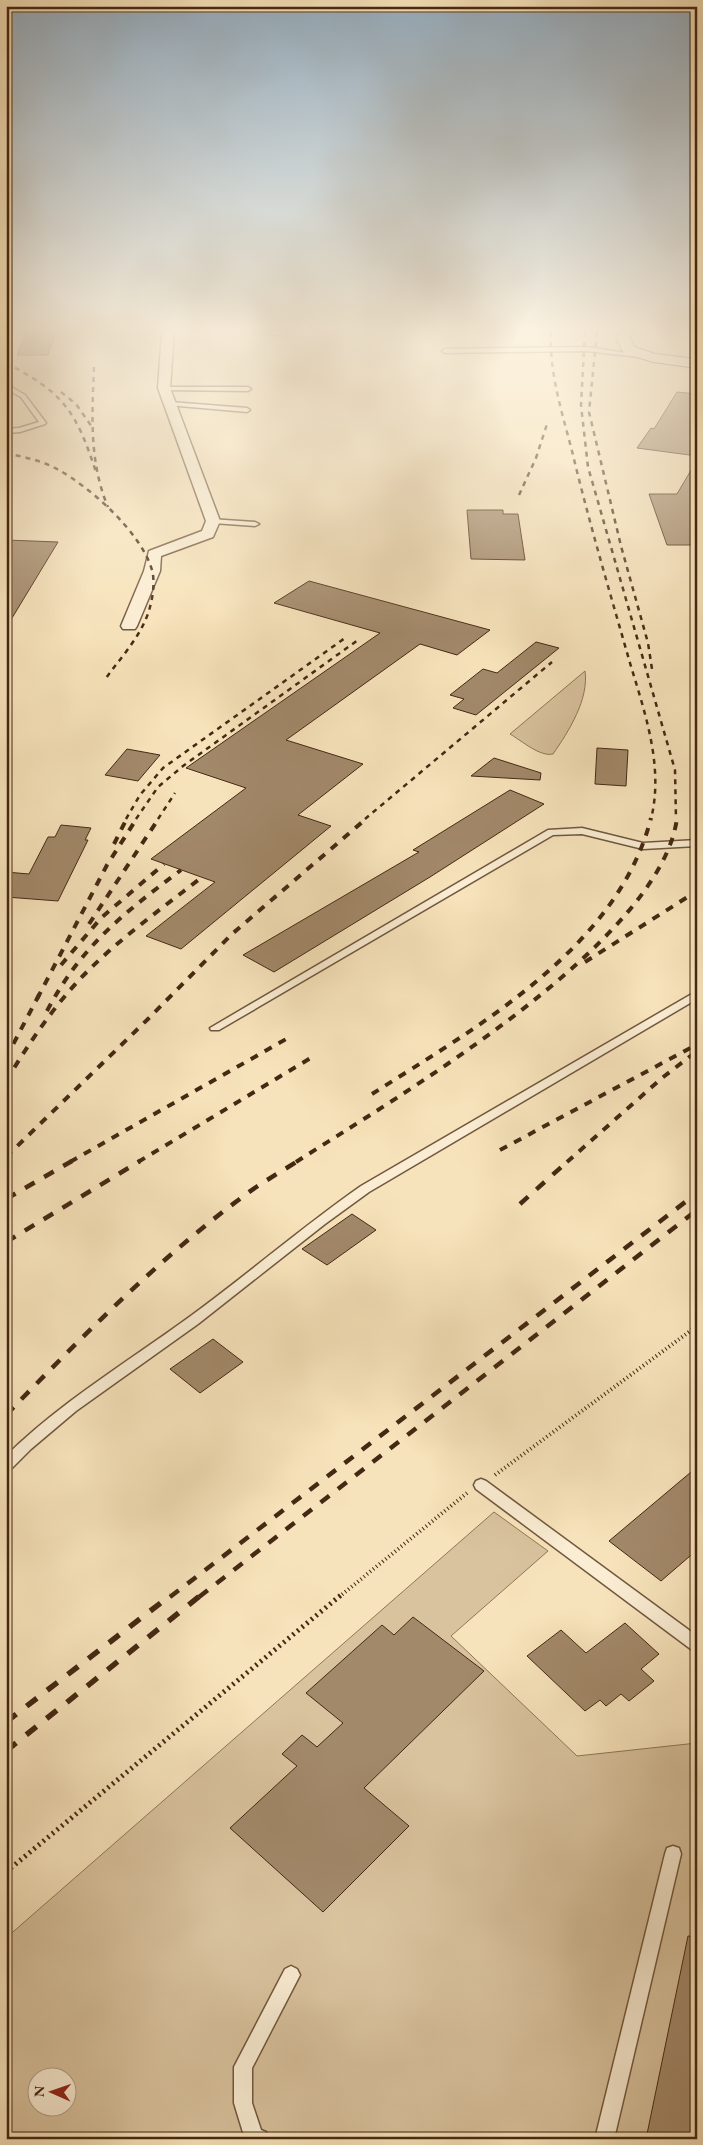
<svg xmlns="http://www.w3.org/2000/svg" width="703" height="2145" font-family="'EB Garamond',serif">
	<rect width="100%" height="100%" fill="#f7e3bb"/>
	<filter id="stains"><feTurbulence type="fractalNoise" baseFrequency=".004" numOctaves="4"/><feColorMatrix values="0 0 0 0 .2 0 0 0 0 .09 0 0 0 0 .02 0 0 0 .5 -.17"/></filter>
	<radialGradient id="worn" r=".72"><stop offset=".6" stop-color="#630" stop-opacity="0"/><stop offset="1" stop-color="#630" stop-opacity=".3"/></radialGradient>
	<g fill="#d9c39e" stroke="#8f7658" fill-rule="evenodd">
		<path d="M585,671C589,699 569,731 553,754C540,757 522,741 510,734Z"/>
		<path d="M494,1512L548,1551L451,1636L577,1756L697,1743V2139H6V1938ZM38,2078H68V2108H38Z"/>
	</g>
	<g fill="#a2896a" stroke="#452813">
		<polygon points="26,332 56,332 48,355 17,355"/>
		<polygon points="677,392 697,394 697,456 637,448 651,428 654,429"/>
		<polygon points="697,460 697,545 667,545 649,494 677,494"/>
		<polygon points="467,510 503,510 503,514 518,514 525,560 471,559"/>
		<polygon points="6,540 58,542 6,628"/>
		<polygon points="309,581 490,630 457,655 420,644 286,740 363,764 298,815 331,826 181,949 146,936 215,882 151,859 246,788 186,768 380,633 274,603"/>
		<polygon points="536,642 559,648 476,715 453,708 464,699 450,695 483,669 497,673"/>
		<polygon points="597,748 628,750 626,786 595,784"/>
		<polygon points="127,749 160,755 138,781 105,775"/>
		<polygon points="494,758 541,773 540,780 471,776"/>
		<polygon points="510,790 544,804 430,877 274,972 243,955 419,852 413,850"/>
		<polygon points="61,825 91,828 85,840 88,840 58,901 6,897 6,872 29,874 48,837 55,837"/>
		<polygon points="352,1214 376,1230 327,1265 302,1249"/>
		<polygon points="213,1339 243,1362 200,1393 170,1369"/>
		<polygon points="697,1467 697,1550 661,1581 609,1541"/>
		<polygon points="413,1617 484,1671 364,1788 409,1826 323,1912 230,1828 297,1766 282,1754 302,1735 317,1747 343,1723 306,1693 382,1625 394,1635"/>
		<polygon points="625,1623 659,1654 641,1669 654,1681 629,1701 621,1694 606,1706 600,1700 585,1711 527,1656 561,1630 586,1653"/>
		<polygon points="688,1936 697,1937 697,2139 646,2139"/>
	</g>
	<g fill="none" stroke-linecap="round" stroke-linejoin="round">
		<g stroke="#72573d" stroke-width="3">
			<g id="service">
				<polygon points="253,332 287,332 287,333 284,335"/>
				<polygon points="586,347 642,355 639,357 586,351 445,353 442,351 445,349"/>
				<polygon points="6,384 25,395 46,423 45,424 20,432 6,433 6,429 19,428 39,422 21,397 6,389"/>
				<polygon points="162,387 248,387 251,389 248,391 164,390 161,388"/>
				<polygon points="170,402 247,408 250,410 247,412 168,405 168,403"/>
				<polygon points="210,519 255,522 259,524 255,526 213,523 210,523"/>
				<polygon points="582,828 643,843 697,840 697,846 643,849 582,834 553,835 219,1030 211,1030 210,1028 548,830"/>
				<path d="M697,991V999L369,1192L325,1224L198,1324L76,1411L31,1449L11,1469L6,1470V1456C61,1402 126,1363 188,1318C247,1275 301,1228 361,1186Z"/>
				<polygon points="481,1479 486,1481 697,1636 697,1651 692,1650 476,1489 474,1485 476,1481"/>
				<polygon points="673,1846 679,1848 681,1854 614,2139 595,2139 665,1854 667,1848"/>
				<polygon points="291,1966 297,1969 300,1975 252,2068 252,2103 261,2130 266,2132 268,2139 245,2139 234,2103 234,2067 285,1969"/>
			</g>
		</g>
		<g stroke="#72573d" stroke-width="3">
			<polygon id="minor" points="162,332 174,332 170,388 220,521 213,537 161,556 160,571 137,626 135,629 123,629 121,626 144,571 149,551 202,531 206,521 158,388"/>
		</g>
		<g stroke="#452813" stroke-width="2">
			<polygon id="secondary" points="618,332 632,332 630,339 635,347 655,354 697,359 697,368 653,362 624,353 616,339"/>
		</g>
		<g stroke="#452813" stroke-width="4" stroke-dasharray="1 3" stroke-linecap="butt">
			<polyline points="495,1475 697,1326"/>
			<polyline points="339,1597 467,1493"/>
		</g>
		<polyline stroke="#452813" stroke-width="5" stroke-dasharray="2 4" stroke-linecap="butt" points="6,1872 341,1595"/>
		<use href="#service" fill="#faedd3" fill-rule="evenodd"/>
		<use href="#minor" fill="#faedd3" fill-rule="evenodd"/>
		<use href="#secondary" fill="#faedd3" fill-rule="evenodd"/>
		<g stroke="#452813" stroke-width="2.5" stroke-dasharray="5 5" stroke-linecap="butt">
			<path d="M551,332C549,373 562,412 572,451C589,522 610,593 630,663C645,713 664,767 651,819"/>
			<polyline points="585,332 581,405 588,467 675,770 676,819"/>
			<polyline points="597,332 589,412 621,546 648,643 652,669"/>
			<path d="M6,363C64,393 76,411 96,472"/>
			<path d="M94,367C92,415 89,462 108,507"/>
			<polyline points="61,392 76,404 92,427"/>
			<path d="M6,453C23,457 41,460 57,469C90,487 141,532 152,570C155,581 153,596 150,607C143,634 122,656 106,678"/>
			<polyline points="519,495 536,458 548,421"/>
			<polyline points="126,819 140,795 163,768 345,638"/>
			<polyline points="136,819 158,787 183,766 358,640"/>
			<polyline points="158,819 175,793"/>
			<polyline points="365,819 552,662"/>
		</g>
		<g stroke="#452813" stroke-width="4" stroke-dasharray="8 8" stroke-linecap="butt">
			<polyline points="114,844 127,818"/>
			<polyline points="89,924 159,818"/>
			<polyline points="585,962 697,891"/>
			<polyline points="61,965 101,918 164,864"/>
			<polyline points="37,999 107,865 137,818"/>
			<path d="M47,1011C81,946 124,913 181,870"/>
			<polyline points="6,1058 40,993"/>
			<path d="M6,1081C28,1045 51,1010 80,979C116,941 160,910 202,877"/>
			<path d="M372,1094C477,1027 618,948 651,818"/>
			<polyline points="500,1150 696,1045"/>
			<polyline points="6,1157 148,1019 232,934 367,818"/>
			<polyline points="70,1162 288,1038"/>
			<polyline points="138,1162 314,1056"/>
			<path d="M296,1162C397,1097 661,943 677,818"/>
			<polyline points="567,1162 662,1078 697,1051"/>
		</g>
		<g stroke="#452813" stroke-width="4.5" stroke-dasharray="11 11" stroke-linecap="butt">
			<polyline points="6,1199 72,1161"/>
			<polyline points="520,1204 568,1161"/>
			<polyline points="6,1242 140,1161"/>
			<path d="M6,1415C79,1340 153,1264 237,1201C256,1186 277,1174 298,1161"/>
			<polyline points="170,1597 697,1193"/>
			<polyline points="199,1597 697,1210"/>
		</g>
		<g stroke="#452813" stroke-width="5.5" stroke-dasharray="13 13" stroke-linecap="butt">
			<polyline points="6,1722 171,1595"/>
			<polyline points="6,1751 201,1595"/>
		</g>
	</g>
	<linearGradient id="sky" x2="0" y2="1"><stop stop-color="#95adbf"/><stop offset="0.52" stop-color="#fbf2e0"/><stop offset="1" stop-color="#fbf2e0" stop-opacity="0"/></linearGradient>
	<rect width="703" height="633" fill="url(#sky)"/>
	<rect width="703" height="2145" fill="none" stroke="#f7e3bb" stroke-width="25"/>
	<rect x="8" y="8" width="688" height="2130" fill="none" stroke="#452813" stroke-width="2.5"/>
	<rect x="12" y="12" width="678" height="2120" fill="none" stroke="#452813"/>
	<g transform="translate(52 2092) rotate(272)"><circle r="24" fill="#faedd3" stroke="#b29e86"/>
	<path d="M0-4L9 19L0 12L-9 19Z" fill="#8f2418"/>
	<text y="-8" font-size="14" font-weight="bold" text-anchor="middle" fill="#452813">N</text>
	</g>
	<rect width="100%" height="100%" filter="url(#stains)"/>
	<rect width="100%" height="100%" fill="url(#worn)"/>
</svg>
